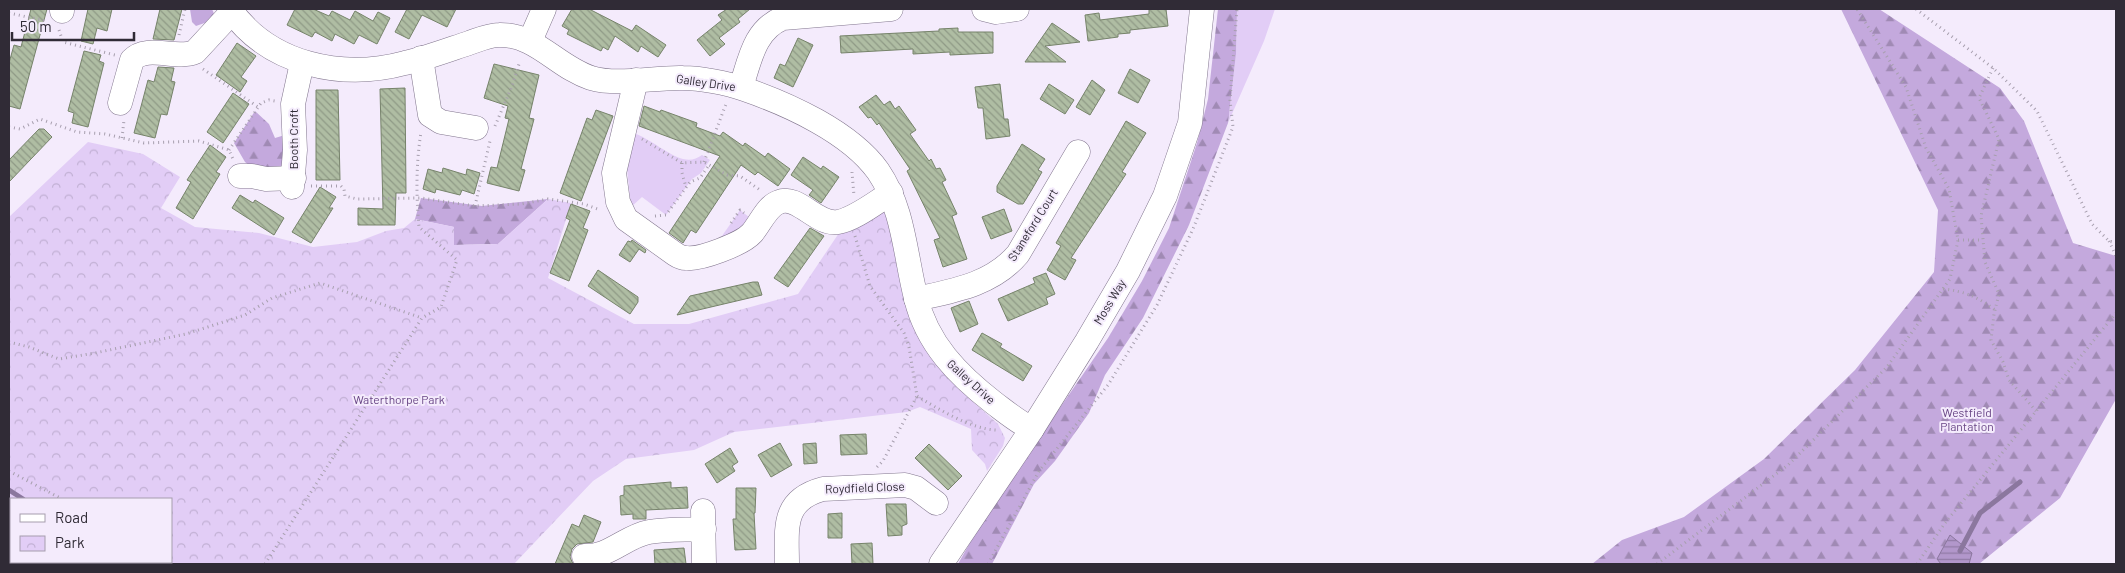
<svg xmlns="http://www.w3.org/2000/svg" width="2125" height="573" font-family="Barlow,sans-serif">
	<defs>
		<pattern id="forest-firs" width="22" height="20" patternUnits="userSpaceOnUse" patternTransform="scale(1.25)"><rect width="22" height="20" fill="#c4a9dd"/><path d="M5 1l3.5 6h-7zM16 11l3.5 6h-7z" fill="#a08ab4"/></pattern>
		<pattern id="park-crowns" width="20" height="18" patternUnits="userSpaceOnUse" patternTransform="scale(1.25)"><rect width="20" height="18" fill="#e2cdf6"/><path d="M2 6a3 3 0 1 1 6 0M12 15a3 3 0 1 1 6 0" fill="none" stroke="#c2b0d4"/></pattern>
		<pattern id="water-rules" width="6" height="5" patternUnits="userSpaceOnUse" patternTransform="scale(1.25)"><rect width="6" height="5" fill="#b297cb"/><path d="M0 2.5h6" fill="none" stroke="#917ba6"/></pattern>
		<pattern id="building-back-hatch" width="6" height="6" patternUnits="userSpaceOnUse" patternTransform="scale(1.25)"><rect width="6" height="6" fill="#afbda3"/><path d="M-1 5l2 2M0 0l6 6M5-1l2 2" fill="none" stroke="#8f9a86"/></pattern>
	</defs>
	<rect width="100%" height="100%" fill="#f4ebfc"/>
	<g fill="#e2cdf6">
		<polygon points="1237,9 1275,9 1264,41 1228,123 1236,54"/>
		<path d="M634,133C650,139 670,156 683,159C691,161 696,159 702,155L710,160L701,173L692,179L666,215L642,197L631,207L627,168Z"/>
		<polygon points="740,210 754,221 731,241 722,236"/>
	</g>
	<g fill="url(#forest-firs)">
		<polygon points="190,9 212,9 215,16 213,20 196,26 192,22"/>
		<polygon points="1218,9 1237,9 1236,54 1228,123 1189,225 1143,318 1105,375 1089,413 1055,461 1034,484 992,564 958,564 984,518 1108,338 1142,281 1169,228 1197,143 1208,99"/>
		<polygon points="1841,9 1879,9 2000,88 2024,121 2073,243 2116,256 2116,399 2060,498 1979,564 1592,564 1622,540 1684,517 1764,459 1855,370 1934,272 1938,210"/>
		<polygon points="255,111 269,124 275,138 285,135 287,155 279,171 250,166 245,162 234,143"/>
		<polygon points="421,198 482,206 548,199 498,244 454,245 454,227 415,219"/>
	</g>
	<path fill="url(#park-crowns)" fill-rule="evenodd" d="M88,142L143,154L180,177L161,208L195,227L259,233L313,247L357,242L386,231L404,228L415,219L454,227V245L498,244L548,199L571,203L548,278L634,324H689L798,294L841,230L871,212H885L936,364L961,391L998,424L1005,438L1003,446L987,471L985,464L972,450L971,429L920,407L907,412L734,432L694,450L626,459L593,481L514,564H9V217ZM11,499H171V562H11Z"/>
	<polygon fill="url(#water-rules)" stroke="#8b779e" points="1950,535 1972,553 1969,564 1941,564 1937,559"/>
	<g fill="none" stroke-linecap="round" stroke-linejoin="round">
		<g stroke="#8b779e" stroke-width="5">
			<polyline points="9,490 23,499"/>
			<polyline points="1960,551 1980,513 2020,482"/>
			<polyline points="120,562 124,564"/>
		</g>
	</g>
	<g fill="url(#building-back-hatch)" stroke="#76836a">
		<polygon points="31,9 47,9 20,109 9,106 9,63 14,45 21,47"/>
		<polygon points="88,9 112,9 107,31 97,28 93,44 81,41"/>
		<polygon points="160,9 182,9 174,40 153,39"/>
		<polygon points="295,9 313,9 329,16 332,11 350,20 355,11 373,21 378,12 390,18 377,44 359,35 354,44 335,34 332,41 315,32 312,37 287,25"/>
		<polygon points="407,9 456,9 447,27 422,15 409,39 395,32"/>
		<polygon points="572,9 589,9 632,31 636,25 666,45 658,57 641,46 638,52 615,36 608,50 603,47 601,51 567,34 569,30 562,26"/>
		<polygon points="727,9 750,9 738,19 740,22 719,38 725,44 710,56 697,40 722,20 718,15"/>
		<polygon points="1149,9 1166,9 1168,26 1130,30 1130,33 1118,34 1118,37 1088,41 1085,15 1099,13 1100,20 1149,14"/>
		<polygon points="1052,23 1080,42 1045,46 1066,62 1025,62"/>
		<polygon points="958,28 958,32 993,32 993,53 950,55 950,52 913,54 913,49 841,53 840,36 939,31 939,29"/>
		<polygon points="798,38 813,45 793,87 774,78 780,64 785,66"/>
		<polygon points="237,43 256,56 241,77 247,81 240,92 216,75"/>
		<polygon points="84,51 101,55 99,61 104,63 88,127 72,123 74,113 68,111"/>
		<polygon points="494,64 539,75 529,118 534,119 521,169 525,170 519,191 487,183 491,167 497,168 509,119 505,118 508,106 484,98"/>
		<polygon points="158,67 174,68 171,81 175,82 167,115 161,114 155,138 134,133 148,80 154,82"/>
		<polygon points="1130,69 1150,80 1138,103 1118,93"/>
		<polygon points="1092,80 1105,90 1090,115 1076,107"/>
		<polygon points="1000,84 1004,119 1008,119 1010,136 986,139 983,108 978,108 975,87"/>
		<polygon points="1049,84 1074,100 1065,114 1040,99"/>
		<polygon points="405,88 406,193 396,193 395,225 358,225 358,208 383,209 380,89"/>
		<polygon points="316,90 338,90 340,180 316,180"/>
		<polygon points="233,93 249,104 223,143 207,132"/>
		<polygon points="876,95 884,105 890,101 895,109 899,106 916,130 910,134 929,161 931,159 936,169 940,168 946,180 942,182 957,214 952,216 967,259 943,267 934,240 940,238 907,171 910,169 879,123 877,125 871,117 868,118 859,107"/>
		<polygon points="644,106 660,112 661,110 697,123 696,127 720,136 723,132 743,146 745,143 765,157 768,153 790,169 778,186 758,172 755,175 741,165 696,233 691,230 683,243 669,233 720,156 639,126"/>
		<polygon points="596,110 613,116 581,201 560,193 587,118 592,120"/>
		<polygon points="1126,121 1146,133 1122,172 1126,174 1071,258 1076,260 1065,280 1047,270 1061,246 1056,243"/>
		<polygon points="39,129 44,129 52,137 9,182 9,160"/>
		<polygon points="1022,144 1045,159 1038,170 1042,172 1031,191 1023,204 1018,204 997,192 997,186"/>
		<polygon points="210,145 226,157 216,172 220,174 193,219 176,208 191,182 187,180"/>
		<polygon points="803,157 821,169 823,166 839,177 821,203 809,195 813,190 791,175"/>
		<polygon points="443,168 466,175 467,169 480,173 474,194 462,190 460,195 436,189 435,193 423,189 428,169 442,173"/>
		<polygon points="320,187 336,197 329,208 333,208 311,243 292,232"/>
		<polygon points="240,195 253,203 255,200 284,218 274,235 232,208"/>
		<polygon points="571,204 590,211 583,228 588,230 569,281 550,273 570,220 566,218"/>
		<polygon points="1004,209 1012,231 991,239 982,217"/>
		<polygon points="810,228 824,236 788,287 774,278"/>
		<polygon points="632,240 646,250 645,253 639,249 630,262 619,255 628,241 631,242"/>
		<polygon points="598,270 638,297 638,302 630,314 588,286"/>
		<polygon points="1046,273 1055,294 1046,298 1048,304 1008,321 998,299 1035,283 1033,278"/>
		<polygon points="753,282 758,282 762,295 677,315 690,296"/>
		<polygon points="969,301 978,324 960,332 951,308"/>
		<polygon points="982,333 1002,344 1000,347 1032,366 1023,381 972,350"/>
		<polygon points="866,434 867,454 841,455 840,435"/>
		<polygon points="780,443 792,465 771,477 758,455"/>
		<polygon points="816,443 817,463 804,464 803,444"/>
		<polygon points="929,444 962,476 948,490 915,458"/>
		<polygon points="730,448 738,462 732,466 735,471 717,483 705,464"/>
		<polygon points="671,482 671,488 687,487 688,508 646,510 646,519 633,519 633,514 621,515 620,496 624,495 624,486"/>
		<polygon points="736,488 756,488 755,513 754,513 756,549 735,550 733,519 736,519"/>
		<polygon points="886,504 906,504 907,524 902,526 902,535 888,536"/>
		<polygon points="842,513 842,538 828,538 828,514"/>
		<polygon points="584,515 601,522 593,542 577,544 572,549 570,557 573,564 555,564 572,524 579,527"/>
		<polygon points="872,543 873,564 852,564 851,544"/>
		<polygon points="684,548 686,564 655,564 654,550"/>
	</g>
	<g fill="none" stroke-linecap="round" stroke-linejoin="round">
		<g stroke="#82768e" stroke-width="25">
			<g id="minor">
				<path d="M230,9C269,65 342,80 405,63C427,58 448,50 469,43C478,40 489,35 499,35C536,34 557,67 591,78C618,86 654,77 683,78C700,78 727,83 744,89C788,104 850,132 878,171C904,209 905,255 916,298C927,344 958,375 994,403C1006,412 1018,422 1032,429"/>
				<polyline points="984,9 996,12 1017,9"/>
				<polyline points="62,11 62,9"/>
				<polyline points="530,41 544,9"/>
				<polyline points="421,58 430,115 441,122 476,128"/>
				<path d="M636,80L614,173L618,202L626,219L675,254C678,256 682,258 686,258C700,260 742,244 752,233C760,224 767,206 779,202C798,194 817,226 838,222C855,219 876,202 891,193"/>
				<path d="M741,87C750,60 754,30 783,18L891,9"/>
				<path d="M120,103L132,60C147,44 176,60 195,52L232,12"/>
				<polyline points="240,176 252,176 266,179 294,178"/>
				<polyline points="292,187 295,150 293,104 302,63"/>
				<path d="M916,299C952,291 992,285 1018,254L1078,152"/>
				<polyline points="703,511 704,564"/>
				<path d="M584,556C608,558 626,536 649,532C666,529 686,530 704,529"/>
				<path d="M787,564C787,529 781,500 823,489L905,485L916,488L936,503"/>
				<polyline points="941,564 1032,429 1087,341 1128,271 1165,196 1190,123 1202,9"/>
			</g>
		</g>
		<g stroke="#a79fae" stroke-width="3" stroke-dasharray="1 4" stroke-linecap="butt">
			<polyline points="1916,9 1993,68 2037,111 2092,224 2109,241 2116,243"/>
			<polyline points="9,13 46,21"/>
			<polyline points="59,30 63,42 115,55"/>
			<polyline points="179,35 185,9"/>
			<polyline points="1993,68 1979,98 1999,139 1981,216 1985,262 1999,294 1994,314 1991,340 2003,362 2009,380 2036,411"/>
			<polyline points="203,69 258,107"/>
			<polyline points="495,126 512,86 520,61"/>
			<polyline points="9,127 20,129 40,119 77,132 105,134 144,143 199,141 229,150 233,159"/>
			<polyline points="122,138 124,120"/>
			<polyline points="642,139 682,163 704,162 727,175 740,176 760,190"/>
			<polyline points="229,150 261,103 269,100 275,101"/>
			<polyline points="704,162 726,104"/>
			<polyline points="682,163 682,173 686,187"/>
			<polyline points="852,172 854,196"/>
			<polyline points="311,186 341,186 344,189 345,196 357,199 421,198 475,206 521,204 548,199 584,204 600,210"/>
			<polyline points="475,206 490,141"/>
			<polyline points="655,216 666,215 690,182 700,178 709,165"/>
			<polyline points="731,223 740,210 744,213"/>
			<path d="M855,236L870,286L904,333L909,347L917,396C938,409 971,429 996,430"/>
			<polyline points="1958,240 1983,240"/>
			<polyline points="2109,241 2116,256"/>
			<path d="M1943,289C1964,291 1978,297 1995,310"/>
			<polyline points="9,342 29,347 59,359 95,353 186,334 245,315 272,298 320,283 422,318"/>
			<polyline points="877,467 883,461 917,396"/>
			<polyline points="9,471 62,499"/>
			<polyline points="9,550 11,552"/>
			<polyline points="20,562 22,564"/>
			<polyline points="158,562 162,564"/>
			<path d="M265,564L422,318L441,307L457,260L419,227C416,195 416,164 421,132"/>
			<polyline points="988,564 1039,471 1108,385 1157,305 1193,229 1233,127 1230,100 1237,9"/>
			<polyline points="1657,564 1788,465 1887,367 1950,279 1958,240 1949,189 1926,148 1906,87 1857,9"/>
			<polyline points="1917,564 1945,523 2116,313"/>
		</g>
		<use href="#minor" stroke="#fff" stroke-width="24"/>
	</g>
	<g text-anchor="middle" stroke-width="4" stroke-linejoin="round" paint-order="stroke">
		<g font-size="12" fill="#302b36" stroke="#f4ebfc">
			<text transform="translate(706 83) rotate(8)" y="4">Galley Drive</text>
			<text transform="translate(294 139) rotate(-90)" y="4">Booth Croft</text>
			<text transform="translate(1033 225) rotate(-58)" y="4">Staneford Court</text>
			<text transform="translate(1110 302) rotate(-59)" y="4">Moss Way</text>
			<text transform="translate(971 382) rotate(42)" y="4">Galley Drive</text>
			<text transform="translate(865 488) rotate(-2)" y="4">Roydfield Close</text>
		</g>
		<g font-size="12" fill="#684585" stroke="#f4ebfc">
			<text x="399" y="404">Waterthorpe Park</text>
			<text x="1967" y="417">Westfield<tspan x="1967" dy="14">Plantation</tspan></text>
		</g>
	</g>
	<rect width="2125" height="573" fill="none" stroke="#302b36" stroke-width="20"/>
	<rect x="10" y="498" width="162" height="65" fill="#f4ebfc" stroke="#a69ead"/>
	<rect x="20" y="514" width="25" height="8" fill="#ffffff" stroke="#a69ead"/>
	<text x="55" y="523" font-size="15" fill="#302b36">Road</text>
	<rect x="20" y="536" width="25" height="15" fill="url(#park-crowns)" stroke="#a69ead"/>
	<text x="55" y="548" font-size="15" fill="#302b36">Park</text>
	<path d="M12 32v8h122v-8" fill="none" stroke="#302b36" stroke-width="2.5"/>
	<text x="20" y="32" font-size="15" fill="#302b36" stroke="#f4ebfc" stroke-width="4" paint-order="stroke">50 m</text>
</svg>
